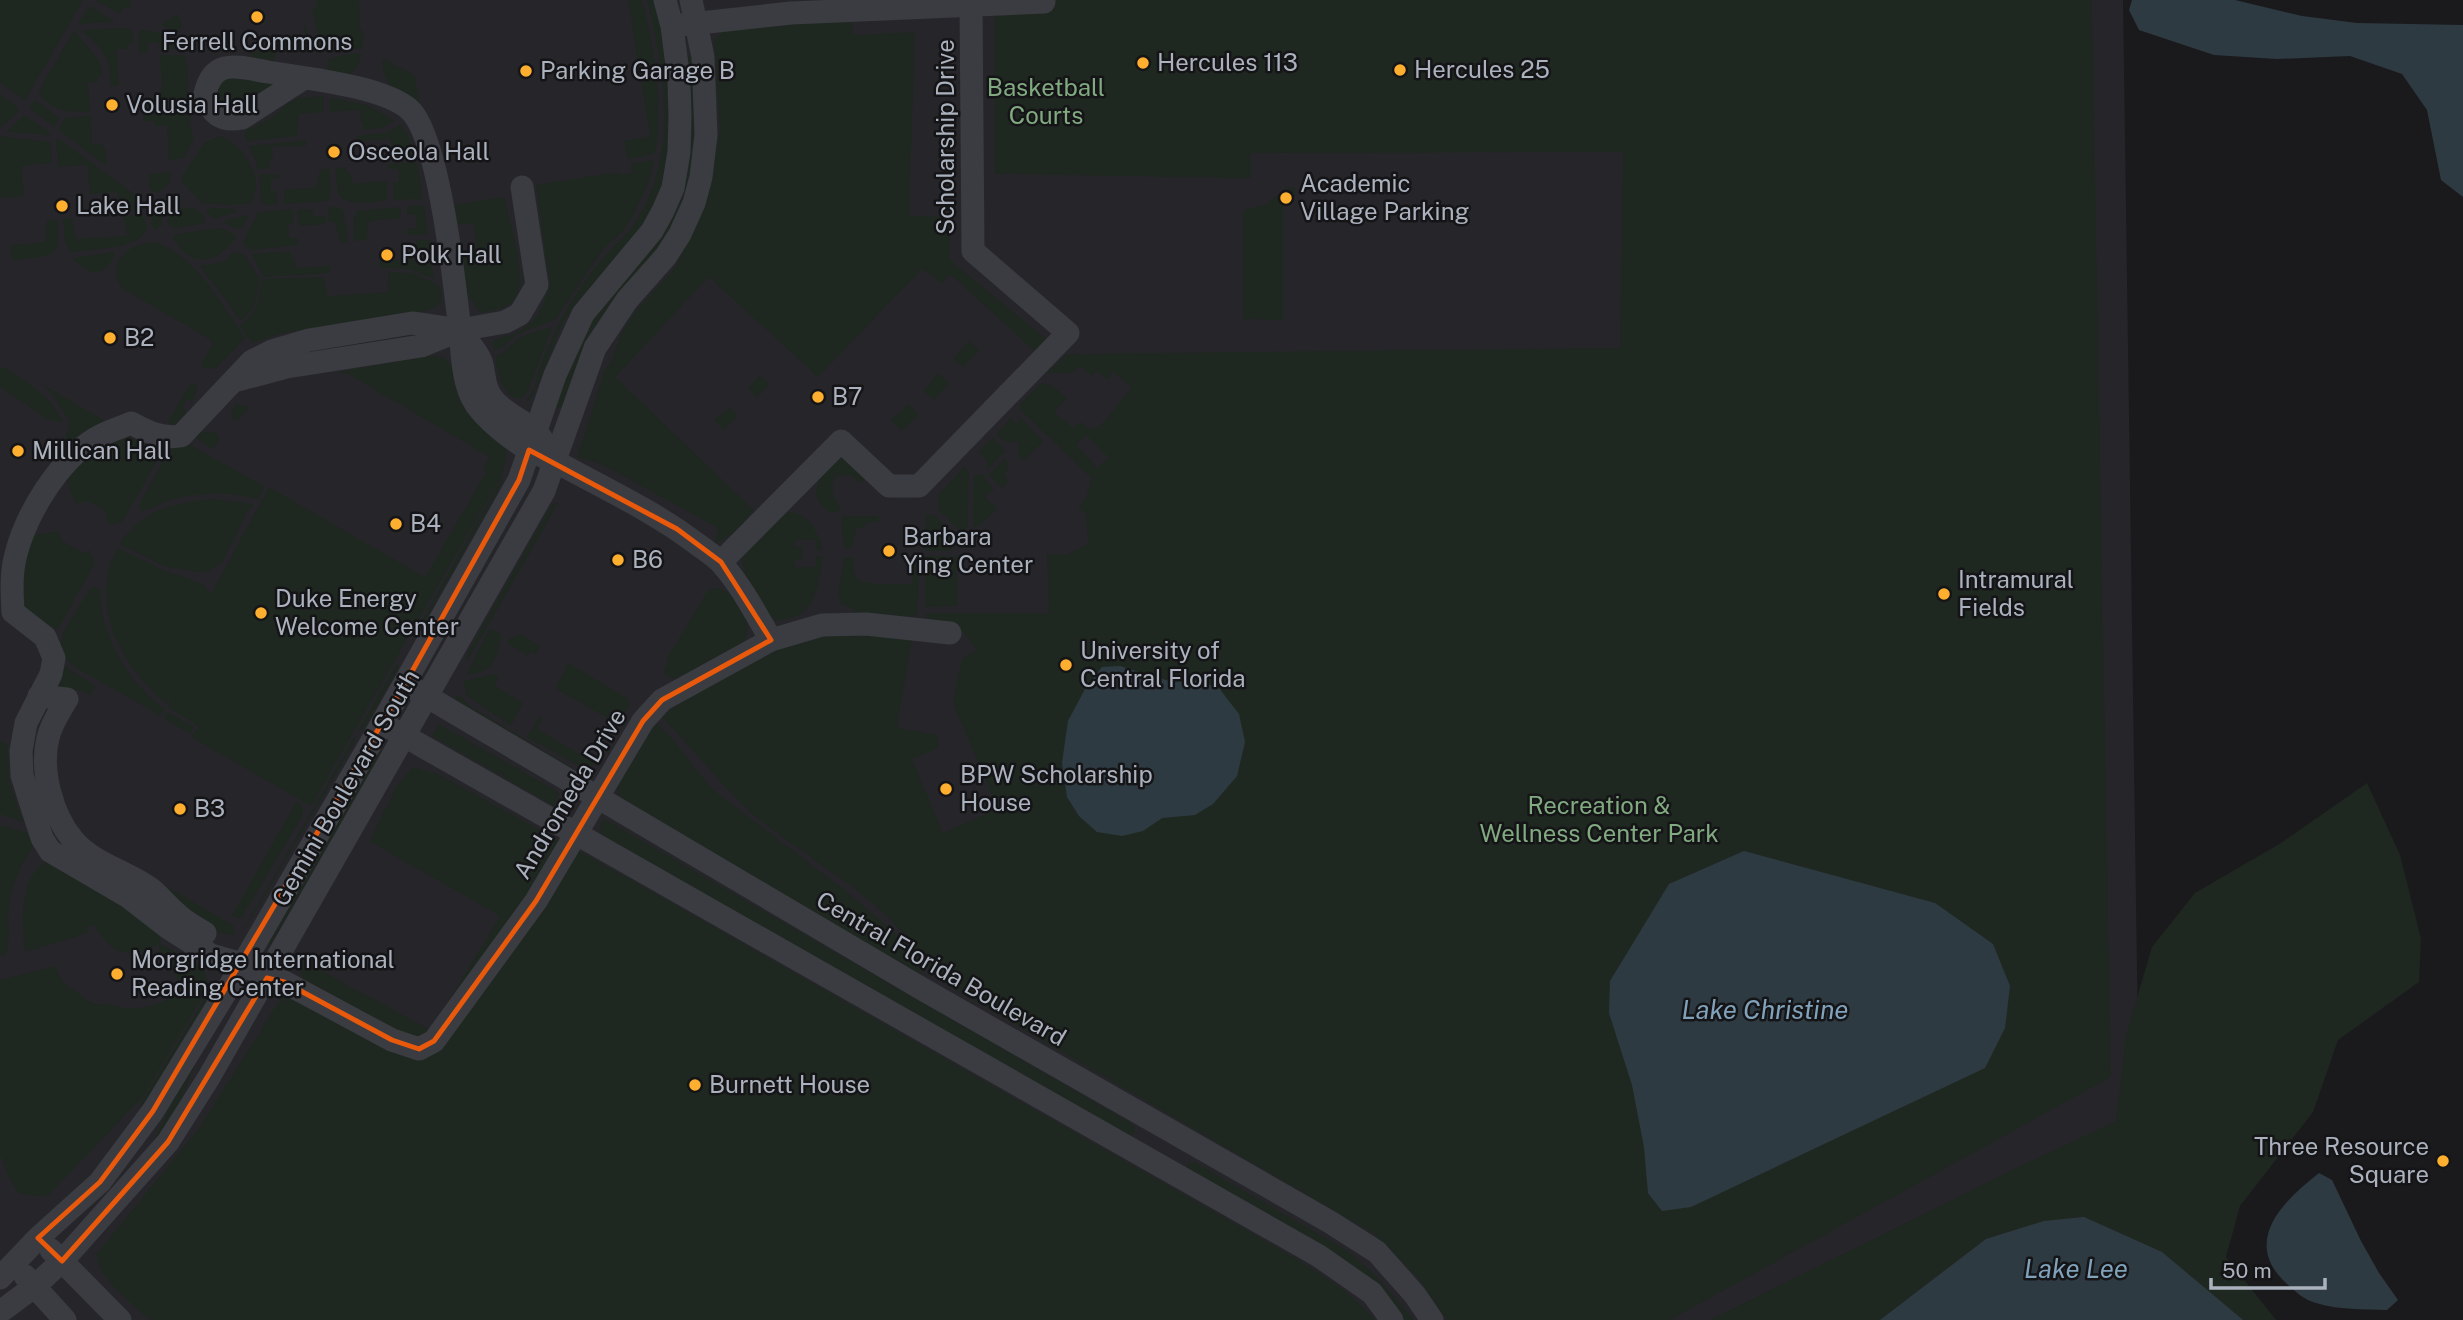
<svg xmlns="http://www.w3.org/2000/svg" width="2463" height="1320" font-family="'Public Sans',sans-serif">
	<rect width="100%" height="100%" fill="#1a1a1d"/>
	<polygon fill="#26262a" points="0,0 2123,0 2142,1320 0,1320"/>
	<g fill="#1f2820" fill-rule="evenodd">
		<polygon points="0,0 81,0 82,2 25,101 0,82"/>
		<polygon points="95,0 131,0 131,8 123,7 121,14"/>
		<polygon points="317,0 359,0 360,26 364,37 362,49 316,52 318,34 312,9 317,7"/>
		<path d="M628,0H642C655,49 663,100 656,151L654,154L631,159L627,158L624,141L650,136Z"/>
		<path d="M647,0H655C671,67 684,162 646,223C624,260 586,284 564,321C554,339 539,393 528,402L526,400C536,391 537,374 542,361C547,348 553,335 559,322C572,299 587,275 605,256C613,246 623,238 631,228C679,165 665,72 647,0Z"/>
		<path d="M1046,0H2092L2111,1077L1670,1320H1447L1418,1278L1374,1234L932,976C895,902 815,866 754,815C719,785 694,748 661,717L680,702L793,637L856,633L912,640L897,727L939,736L937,749L912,759L943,833L998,809L953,703L962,659L977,650C961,628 956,621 928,619L925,613H1049L1047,554H1067L1088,544L1086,514L1078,507L1086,499L1091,478L1020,409V404L1041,383L1052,385L1067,398L1056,410V414L1073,428L1081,422L1088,428L1099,427L1132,388L1114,372L1107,379L1097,371L1092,376L1081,366L1073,373H1047L1067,354L1620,348L1623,152L1251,153V178L995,174V15ZM1086,435L1108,457L1098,468L1076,445Z"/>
		<polygon points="88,7 92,7 115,22 78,24"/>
		<polygon points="178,14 182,26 178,32 162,26 162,24"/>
		<polygon points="851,20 854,35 915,32 909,216 950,217 950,260 1051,343 1038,354 950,274 942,283 922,269 818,377 709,277 615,377 754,510 736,532 715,544 718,528 603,465 577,457 604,372 613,357 621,334 636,311 674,269 690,238 713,166 720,129 714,40 728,27"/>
		<polygon points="304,23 310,39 309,51 282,45 282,39 305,36"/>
		<path d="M115,28L131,29L134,43L127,44V49H117L119,86H111C109,54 104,51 81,30Z"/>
		<path d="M74,30C87,48 99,52 103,76H98V82L88,83L90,111C66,113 56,112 39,94V90Z"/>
		<path d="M139,30C153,31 177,35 184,48L160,51L159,43H148V53H139Z"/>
		<polygon points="260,49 276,51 274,61 248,56"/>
		<polygon points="357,53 362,55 356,70 348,75 327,72 329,58"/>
		<polygon points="160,55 184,55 188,70 189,103 142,106 142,100 154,99 154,92 162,91"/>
		<polygon points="689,56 692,59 696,132 691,184 667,238 583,351 562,407 558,409 556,400 586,327 657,237 686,57"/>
		<path d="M384,59L415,75L420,109C399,93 383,88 382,60Z"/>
		<polygon points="230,76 273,83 274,86 239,110 220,107 215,87"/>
		<polygon points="0,94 17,107 18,112 0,128"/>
		<polygon points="324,96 324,112 299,114 297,136 248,141 245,137 245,131 273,117 287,104 297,98"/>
		<polygon points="331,98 367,105 395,121 382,128 363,130 363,122 360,122 360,110 330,112 329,100"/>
		<polygon points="35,100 60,118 54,127 29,108"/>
		<polygon points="159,111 189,111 193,140 184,158 169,160 167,126 155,126 154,121 144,121 143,113"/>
		<polygon points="25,115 50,133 51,135 5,132"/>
		<polygon points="91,115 92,144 102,144 106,151 106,166 58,129 65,118"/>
		<polygon points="400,124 408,135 415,157 396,158 396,150 392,150 391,139 357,141 357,136 388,132"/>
		<polygon points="0,136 51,142 52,163 22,166 24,196 0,198"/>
		<path d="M220,136C243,143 266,179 251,203L227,205L202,203L182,183L181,178L204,143Z"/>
		<polygon points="59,139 138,197 142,202 140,209 126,212 125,203 119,203 118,192 90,194 87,165 58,167 56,140"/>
		<polygon points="306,140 306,146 272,147 273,159 269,160 270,169 257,169 256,162 249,146"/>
		<path d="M651,160L654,163L649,182L632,218L622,232L605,247L555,320L517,334L504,347L495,350L492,341C499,337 506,337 513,334C536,325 546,305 549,282L536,185L618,172L619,175L632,173L631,164Z"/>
		<polygon points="417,162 423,199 394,200 393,182 399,182 398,169 389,169 388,164"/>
		<path d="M346,167L347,173H351L352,184L387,181V200C371,202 351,207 338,195L335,168Z"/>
		<polygon points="329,168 331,189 328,201 284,204 284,190 317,187 320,170"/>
		<path d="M171,172C172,183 165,189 155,193L150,189L149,174Z"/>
		<polygon points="259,174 279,175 279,178 271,179 271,191 276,191 278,204 266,205 261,202"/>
		<polygon points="1288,187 1295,187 1295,196 1283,197 1283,320 1243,319 1243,210 1265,205"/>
		<path d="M505,197C508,221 530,279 515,299C506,310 493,311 480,313L464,287L461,258L478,254L473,223L456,225L452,205Z"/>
		<polygon points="424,205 428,235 407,235 407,229 416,228 416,215 407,215 407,207"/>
		<polygon points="171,207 196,208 205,218 206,223 175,228 168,225 167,217"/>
		<polygon points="328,207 343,209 348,242 340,243 335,222 329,222"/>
		<polygon points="401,207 401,218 369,221 367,240 354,241 353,219 357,211"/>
		<polygon points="211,208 236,209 237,212 213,219 205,211"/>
		<polygon points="151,209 163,210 162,225 156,230 151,226"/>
		<polygon points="292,209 293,224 288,224 289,238 298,238 298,245 251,250 243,243 258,212"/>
		<polygon points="312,209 313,217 325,216 326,224 301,226 298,223 297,210"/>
		<path d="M124,215L142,216C167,249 85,250 70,252L65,242L63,219L72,218L76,239L127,236Z"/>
		<polygon points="245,215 248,216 244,226 238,229 227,225 224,221"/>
		<path d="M57,219C58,232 62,247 50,255L12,261L10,247L12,245L45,242L47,220Z"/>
		<path d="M221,228L236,235V238C216,264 193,270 173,239L176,234Z"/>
		<polygon points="416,240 429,240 434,279 408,269 379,268 379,261 414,259 414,248 416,248"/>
		<path d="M155,242C198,256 221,304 245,338L217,368L206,369L200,366L212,345L211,340L123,289C102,264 129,243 155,242Z"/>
		<polygon points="291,251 291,258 295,258 295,268 330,266 330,273 264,277 251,254"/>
		<path d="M113,252L115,253C106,279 88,276 72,258Z"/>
		<polygon points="233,252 245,255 260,280 253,309 241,321 200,266 224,262"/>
		<polygon points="388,272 413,273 439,285 442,293 440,304 432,309 421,312 282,333 252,343 240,326 255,310 262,279 323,277 328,296 387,292"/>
		<path d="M552,327L529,389L523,397L515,399C499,388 497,372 496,355C510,350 509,345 519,338C529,333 541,330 552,327Z"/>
		<polygon points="969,341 979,350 963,367 953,358"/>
		<path d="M430,356L444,357L450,363L464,406L474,421L503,443L507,453L503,473L311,806L191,737L198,726L168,707L173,695L167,704C121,667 88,606 117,548L163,570L203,584L211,594L269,487L425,577L487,471L483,468L490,457L348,374L337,372Z"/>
		<path d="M3,367C28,382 50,396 64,422L49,420L0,387V369Z"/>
		<polygon points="938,373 949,383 934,400 923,391"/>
		<polygon points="760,375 770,385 757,397 748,388"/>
		<polygon points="191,382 198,387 193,402 187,399 182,408 187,411 176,424 167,423"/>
		<polygon points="40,383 102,419 103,421 66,444 65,441 69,421 52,394"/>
		<polygon points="236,404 242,407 248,405 249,409 237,420 233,420 231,411"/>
		<polygon points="909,404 919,414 901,431 891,420"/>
		<polygon points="730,407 738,416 723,430 715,420"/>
		<polygon points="1017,414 1044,441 1024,460 1018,455 1018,442 1004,441 996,434 1012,417 1013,423 1019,422"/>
		<polygon points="211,431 218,435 219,441 214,448 211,449 195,437 202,432"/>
		<polygon points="129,436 146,446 161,449 162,453 122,522 108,525 105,511 88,501 76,504 65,479 82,460 121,437"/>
		<polygon points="993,437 1006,451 987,470 987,460 977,453"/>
		<path d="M187,443L265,487L257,500C231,491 200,493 173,499C162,502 153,509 142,511L139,508L142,498L167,454L173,448Z"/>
		<path d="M839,457L846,459L866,480L860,482L849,475L836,476C828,489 834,499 842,510L831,513C801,493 822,474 839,457Z"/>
		<polygon points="1004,459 1008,462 1009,468 1004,473 1008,482 1002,488 988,475"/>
		<polygon points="965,466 969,473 968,525 963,531 960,531 938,509 939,502 937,496"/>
		<polygon points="982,474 994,490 986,497 997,509 978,527 973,527 974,476"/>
		<polygon points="502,477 504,480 420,630 416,631"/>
		<path d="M213,499L254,504L246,514L223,562L206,573L163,566L119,544C143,509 173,503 213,499Z"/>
		<polygon points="558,502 546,525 467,662 467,654 552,504"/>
		<path d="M787,512C809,512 818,532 823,551L816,550V540H795V546L802,547V560H795V567H816V556H823C816,591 820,614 778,621C763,616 737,571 744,555Z"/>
		<polygon points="926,515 934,515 956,537 951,551 926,551"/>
		<polygon points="842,516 879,516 878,522 868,522 867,525 856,529 852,549 845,549 841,527"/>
		<path d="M60,531L62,541L83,553L90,550L95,563L58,630L24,613C16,587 24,559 33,535Z"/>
		<polygon points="925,556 957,556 957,606 925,607"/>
		<path d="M844,558H853C854,563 854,571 856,576C861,587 896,584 907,584L912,583L913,561L920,559L918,609L916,617L853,612L854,609L841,604L838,593Z"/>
		<path d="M94,586L100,591C101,637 128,682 165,709L161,716L70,664C65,658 61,651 61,644C60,631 83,601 90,589Z"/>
		<path d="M714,588C735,588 755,623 745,641L676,679L666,676L664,672L669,655L708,590Z"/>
		<path d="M489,629L500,633L501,636C496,661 494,672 466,675Z"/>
		<polygon points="517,635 524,636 540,647 536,654 530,652 528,656 507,643 509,639"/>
		<polygon points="397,663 399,667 363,730 358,730"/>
		<polygon points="568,663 627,698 629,706 614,732 610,733 614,722 555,688"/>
		<polygon points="62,667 67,667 96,686 90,695 83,691 53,687"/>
		<polygon points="493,674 499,677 494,685 523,703 511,726 466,695 464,681"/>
		<polygon points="458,694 470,706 574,769 570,772 459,704 455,697"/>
		<polygon points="168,712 194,727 190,734 164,718"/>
		<path d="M539,717L542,719L537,729L592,761L600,751C601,762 592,768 581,767L527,737Z"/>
		<path d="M656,723L668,734L712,789L850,894L898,936L911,950L922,975L624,802C621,798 616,793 617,787C619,771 646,736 656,723Z"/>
		<polygon points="439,724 560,793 554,806 432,736"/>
		<polygon points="355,736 356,740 245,929 244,928"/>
		<polygon points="0,740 8,745 9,779 23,822 0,814"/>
		<polygon points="377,749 383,753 270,945 266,942"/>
		<path d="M413,767L440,775L626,877L1281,1250C1315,1270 1349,1290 1375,1320H149C130,1301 101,1282 96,1255L199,1128L283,995L301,979L303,961L431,1030L500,916L369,841L397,785Z"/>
		<polygon points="2367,783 2400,855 2421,939 2419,982 2338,1040 2313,1112 2240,1206 2226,1257 2276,1320 1710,1320 2018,1167 2116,1121 2126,1035 2152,947 2195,893 2281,843"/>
		<polygon points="296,802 303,806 303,815 241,919 232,916"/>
		<polygon points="606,820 1131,1123 1135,1128 1135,1132 1132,1135 1124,1134 603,836 599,831 601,822"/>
		<path d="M0,825L28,833L33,846C22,865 11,884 9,907C7,923 12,941 5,956L0,955Z"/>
		<polygon points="94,845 233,925 234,934 225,935 209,927"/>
		<path d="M45,862C72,863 137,918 161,936L160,944C177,953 211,964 208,988L143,1097L47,1197L19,1194L7,1174L0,1155V980L55,966L64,983L93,1004C105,1002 114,1007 126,1008C149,1010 166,1000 186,991L159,951V944C140,955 120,959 104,939C100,935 98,930 94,926L87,927L88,933L25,952C21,927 19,878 45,862Z"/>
		<path d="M210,980L214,983L208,998C196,1018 154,1101 138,1108L206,996Z"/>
		<polygon points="197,1060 177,1109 151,1146 174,1099"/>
		<polygon points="1194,1162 1348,1251 1376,1276 1414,1320 1405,1320 1397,1310 1187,1168 1188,1163"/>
	</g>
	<g fill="#2e3a42">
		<polygon points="2132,0 2235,0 2302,16 2357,23 2463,25 2463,197 2441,180 2427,110 2402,74 2350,56 2277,59 2214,55 2139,30 2129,10"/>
		<polygon points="1120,666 1169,681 1189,679 1218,687 1239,714 1245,742 1237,776 1213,804 1195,815 1162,818 1143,831 1122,836 1097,832 1079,816 1067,797 1062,763 1068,721 1085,689 1102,667"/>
		<polygon points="1744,851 1935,903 1993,944 2010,986 2005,1028 1985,1068 1691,1207 1662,1211 1648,1193 1644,1147 1632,1085 1609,1013 1610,981 1669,884"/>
		<path d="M2319,1173L2332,1180L2361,1241L2379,1273L2398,1300L2387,1310C2364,1309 2338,1310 2316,1303C2303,1299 2296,1292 2285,1282C2242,1241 2283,1201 2319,1173Z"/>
		<polygon points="2084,1217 2162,1252 2243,1320 1880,1320 1986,1239 2044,1221"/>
	</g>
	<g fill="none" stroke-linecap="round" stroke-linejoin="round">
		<g stroke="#3a3c42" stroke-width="23">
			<polyline points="681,25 791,13 1044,2"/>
			<path d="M304,78L242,118C222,122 210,114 205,94C213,57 238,67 268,72C304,78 384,86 410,110C439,138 455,286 460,331C463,358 462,390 481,411C493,425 515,442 531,451C540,456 551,459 560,464C606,489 655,512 697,544C705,550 715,556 722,564C742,587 756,614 771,640"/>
			<path d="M460,330L412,323L309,340L272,351L252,361L181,436C161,439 148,432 131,423C119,428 106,432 96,438C58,461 25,515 15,558C11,575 12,594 13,612L45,637L54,658L51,674L26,723L21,751L22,775L32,807L42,838L50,851L127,896L167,927L211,955L243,964L267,978L284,982L392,1040L419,1049L434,1041L536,901L643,721L662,700L771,640L822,625L866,624L950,633"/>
			<path d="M462,333C468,342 477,351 481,361C485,374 483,386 492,398C506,417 531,421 543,441"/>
			<polyline points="238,380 287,367 421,346 460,330 505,322 520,314 537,285 522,187"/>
			<polyline points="721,562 841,441 889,486 919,486 1068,333 973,251 971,5"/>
			<polyline points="416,690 924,990 1330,1222 1377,1252 1415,1295 1432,1320"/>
			<path d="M39,696L67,699C60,711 51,724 48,738C40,770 52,815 73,840C93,864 127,871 151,889C162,898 171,910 183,919C190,924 198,929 205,933"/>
			<polyline points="394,730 1319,1256 1372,1293 1392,1320"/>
			<polyline points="51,1250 120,1320"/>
			<polyline points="25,1276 65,1320"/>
			<polyline points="0,1278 38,1238 100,1182 153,1111 243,964 372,741 519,480 555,375 583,314 652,231 663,211 673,188 679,152 680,117 679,81 672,26 665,0"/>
			<polyline points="0,1312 35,1286 62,1261 168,1142 208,1079 544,491 595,348 627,300 666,256 680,234 694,203 701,177 706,135 703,57 691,0"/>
		</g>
	</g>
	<path fill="none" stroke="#e8590c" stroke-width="5" stroke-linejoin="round" d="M529,450L677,529L721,562L771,640L662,700L643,721L536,901L434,1041L419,1049L392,1040L284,982L267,978L168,1142L62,1261L38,1238L100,1182L153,1111L405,684L519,480Z"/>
	<g fill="#ffaf2f" stroke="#151518" stroke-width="2.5">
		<circle cx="257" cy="17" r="7"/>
		<circle cx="1143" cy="63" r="7"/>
		<circle cx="1400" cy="70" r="7"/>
		<circle cx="526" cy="71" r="7"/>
		<circle cx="112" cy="105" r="7"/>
		<circle cx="334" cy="152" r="7"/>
		<circle cx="1286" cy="198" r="7"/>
		<circle cx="62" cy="206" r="7"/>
		<circle cx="387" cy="255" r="7"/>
		<circle cx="110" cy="338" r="7"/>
		<circle cx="818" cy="397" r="7"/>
		<circle cx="18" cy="451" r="7"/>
		<circle cx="396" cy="524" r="7"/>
		<circle cx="889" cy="551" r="7"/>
		<circle cx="618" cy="560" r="7"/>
		<circle cx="1944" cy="594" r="7"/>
		<circle cx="261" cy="613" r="7"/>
		<circle cx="1066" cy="665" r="7"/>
		<circle cx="946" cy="789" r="7"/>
		<circle cx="180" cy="809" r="7"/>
		<circle cx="117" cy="974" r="7"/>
		<circle cx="695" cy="1085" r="7"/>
		<circle cx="2443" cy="1161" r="7"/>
	</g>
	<g text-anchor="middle" stroke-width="5" stroke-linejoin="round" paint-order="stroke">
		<g font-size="24" fill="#abb2bd" stroke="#151518" text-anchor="start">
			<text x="257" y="50" text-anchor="middle">Ferrell Commons</text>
			<text x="1157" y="71">Hercules 113</text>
			<text x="1414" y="78">Hercules 25</text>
			<text x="540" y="79">Parking Garage B</text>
			<text x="126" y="113">Volusia Hall</text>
			<text x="348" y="160">Osceola Hall</text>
			<text x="1300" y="192">Academic<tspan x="1300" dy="28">Village Parking</tspan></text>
			<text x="76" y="214">Lake Hall</text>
			<text x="401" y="263">Polk Hall</text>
			<text x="124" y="346">B2</text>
			<text x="832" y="405">B7</text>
			<text x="32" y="459">Millican Hall</text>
			<text x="410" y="532">B4</text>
			<text x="903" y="545">Barbara<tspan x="903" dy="28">Ying Center</tspan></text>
			<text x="632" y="568">B6</text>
			<text x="1958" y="588">Intramural<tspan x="1958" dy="28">Fields</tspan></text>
			<text x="275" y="607">Duke Energy<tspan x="275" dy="28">Welcome Center</tspan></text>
			<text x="1080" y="659">University of<tspan x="1080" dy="28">Central Florida</tspan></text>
			<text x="960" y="783">BPW Scholarship<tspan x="960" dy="28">House</tspan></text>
			<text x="194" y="817">B3</text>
			<text x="131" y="968">Morgridge International<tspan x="131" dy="28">Reading Center</tspan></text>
			<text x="709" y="1093">Burnett House</text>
			<text x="2429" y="1155" text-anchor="end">Three Resource<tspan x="2429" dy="28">Square</tspan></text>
		</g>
		<g font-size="24" fill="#81aa81" stroke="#151518">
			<text x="1046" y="96">Basketball<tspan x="1046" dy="28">Courts</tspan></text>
			<text x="1599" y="814">Recreation &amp;<tspan x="1599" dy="28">Wellness Center Park</tspan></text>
		</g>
		<g font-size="24" fill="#abb2bd" stroke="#151518">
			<text transform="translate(946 137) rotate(-90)" y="8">Scholarship Drive</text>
			<text transform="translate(346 788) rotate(-60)" y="8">Gemini Boulevard South</text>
			<text transform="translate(570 794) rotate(-59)" y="8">Andromeda Drive</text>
			<text transform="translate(941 969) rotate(30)" y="8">Central Florida Boulevard</text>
		</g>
		<g font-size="26" font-style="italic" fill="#80a2bb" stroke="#151518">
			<text x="1765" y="1019">Lake Christine</text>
			<text x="2076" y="1278">Lake Lee</text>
		</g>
	</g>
	<path d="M2211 1278v10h114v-10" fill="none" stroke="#abb2bd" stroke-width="3.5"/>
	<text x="2222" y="1278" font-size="21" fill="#abb2bd" stroke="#151518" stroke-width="5" paint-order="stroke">50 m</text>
</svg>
